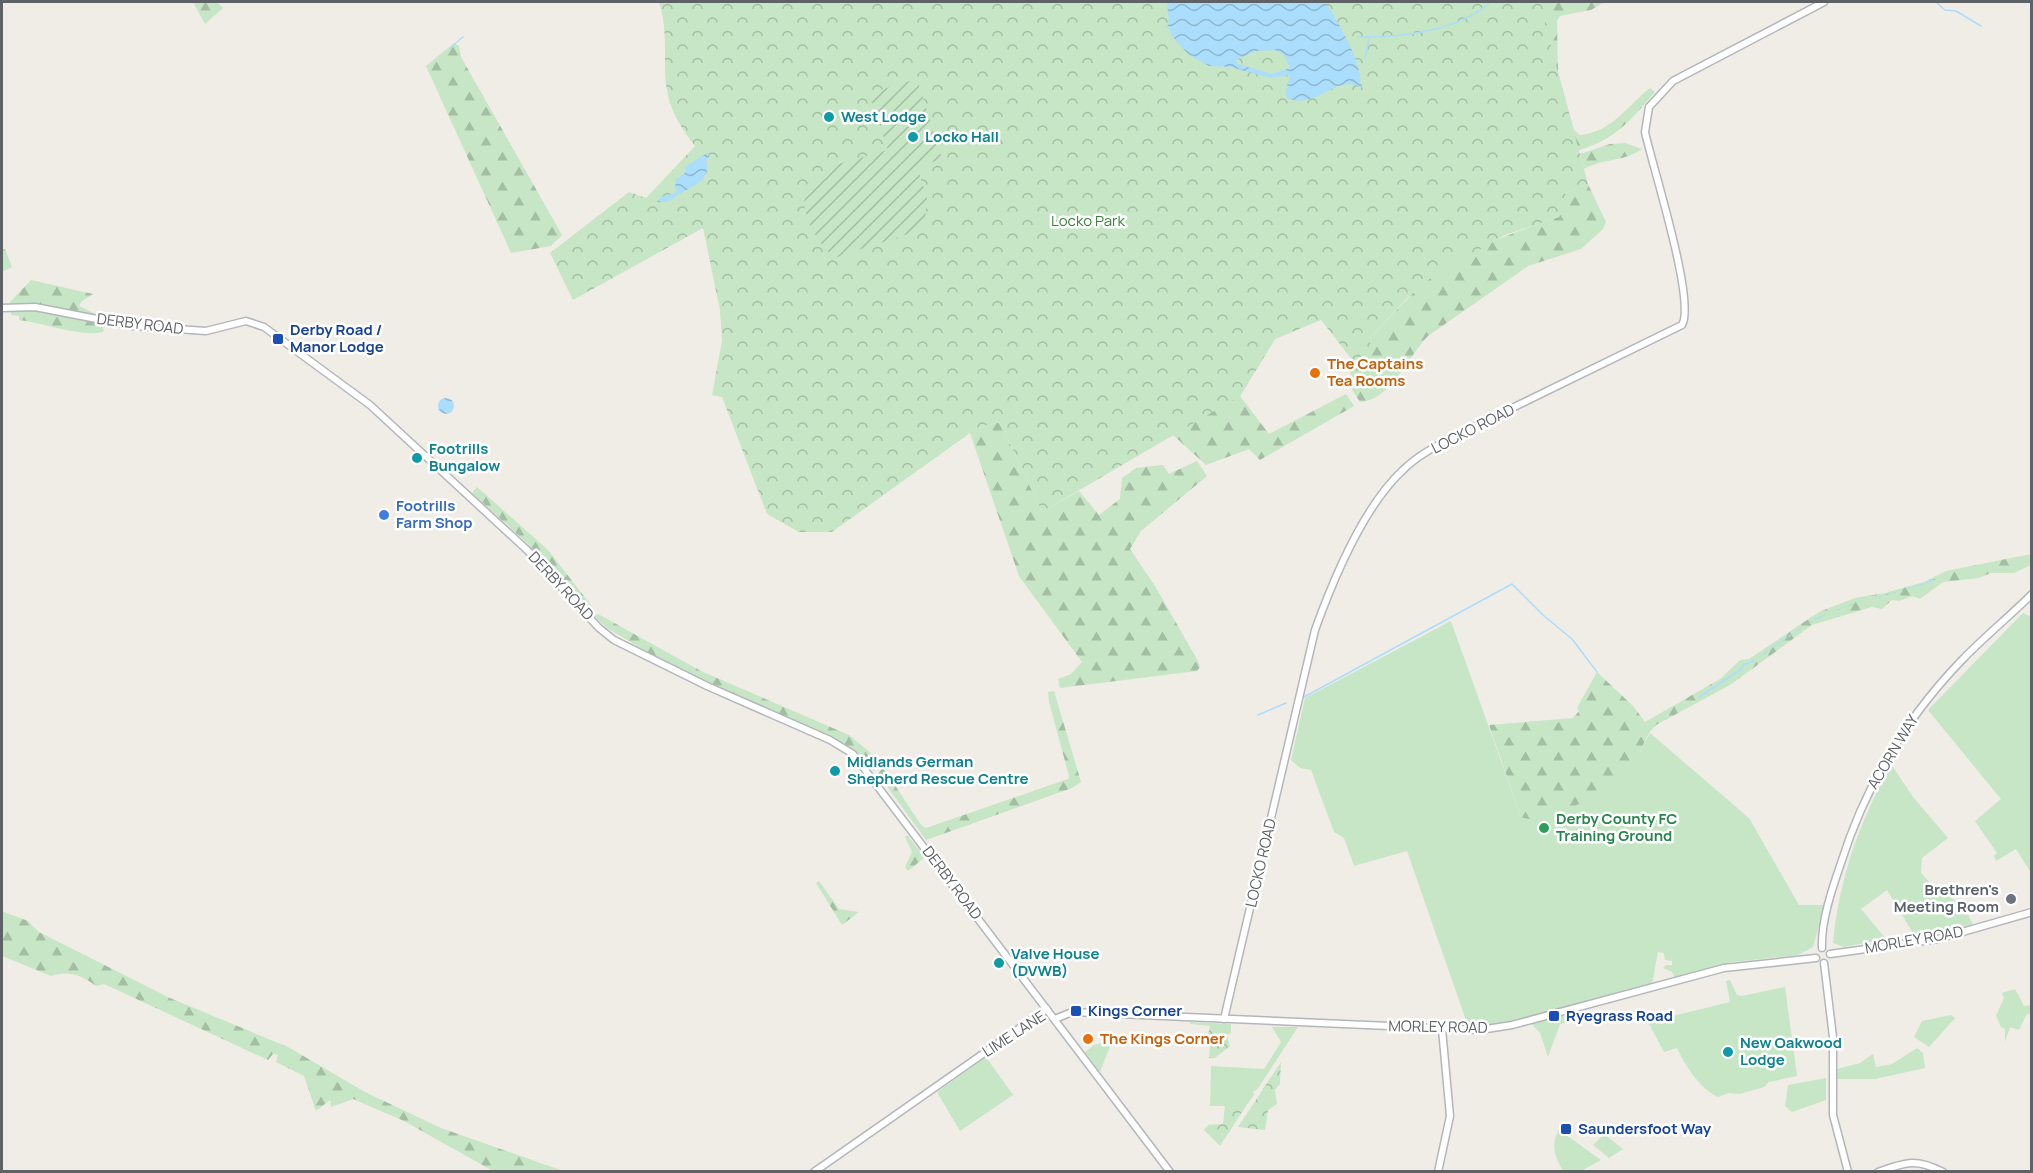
<svg xmlns="http://www.w3.org/2000/svg" width="2033" height="1173" font-family="Manrope,sans-serif">
	<defs>
		<pattern id="forest-firs" width="22" height="20" patternUnits="userSpaceOnUse" patternTransform="scale(1.5)"><rect width="22" height="20" fill="#c6e6c5"/><path d="M5 1l3.5 6h-7zM16 11l3.5 6h-7z" fill="#a4bea4"/></pattern>
		<pattern id="park-crowns" width="20" height="18" patternUnits="userSpaceOnUse" patternTransform="scale(1.5)"><rect width="20" height="18" fill="#c6e6c5"/><path d="M2 6a3 3 0 1 1 6 0M12 15a3 3 0 1 1 6 0" fill="none" stroke="#a4bea4"/></pattern>
		<pattern id="garden-furrows" width="10" height="10" patternUnits="userSpaceOnUse" patternTransform="scale(1.5)"><rect width="10" height="10" fill="#c6e6c5"/><path d="M-1 1l2-2M0 10L10 0M9 11l2-2" fill="none" stroke="#a4bea4"/></pattern>
		<pattern id="water-waves" width="16" height="10" patternUnits="userSpaceOnUse" patternTransform="scale(1.5)"><rect width="16" height="10" fill="#abddfc"/><path d="M0 5q4-4 8 0t8 0" fill="none" stroke="#8eb7d0"/></pattern>
	</defs>
	<rect width="100%" height="100%" fill="#f0ede7"/>
	<g fill="#c6e6c5">
		<polygon points="2023,613 2032,617 2031,890 2031,873 2016,849 1996,861 1994,856 1997,853 1975,821 2001,799 1928,710"/>
		<polygon points="1451,621 1521,817 1635,760 1650,733 1749,818 1799,905 1825,905 1813,947 1798,955 1731,962 1675,978 1672,972 1663,968 1666,965 1672,965 1672,961 1665,960 1664,953 1658,952 1652,984 1491,1027 1468,1026 1407,851 1354,866 1344,838 1334,832 1311,770 1300,768 1291,760 1305,698"/>
		<path d="M1891,764L1913,797L1948,838L1922,858L1921,873L1935,888L1964,906L1973,925L1916,938L1887,890L1861,909L1886,939L1844,947L1833,943C1840,874 1859,825 1891,764Z"/>
		<path d="M1730,980L1737,995L1742,996L1785,987L1797,1076L1769,1082L1764,1087L1740,1094L1729,1093L1718,1097C1700,1089 1685,1065 1677,1048L1664,1052L1648,1022L1730,1002L1726,981Z"/>
		<polygon points="2015,989 2024,1006 2031,1005 2031,1013 2026,1015 2019,1030 2010,1027 2005,1042 2005,1029 2001,1027 1996,1016 2004,998 2002,993"/>
		<polygon points="1582,1011 1586,1013 1586,1018 1560,1024 1548,1057 1540,1033 1531,1023"/>
		<polygon points="1951,1015 1955,1018 1929,1047 1914,1037 1922,1021"/>
		<polygon points="1272,1027 1298,1027 1257,1090 1253,1091 1254,1095 1246,1106 1210,1106 1211,1066 1264,1069 1281,1042"/>
		<polygon points="1106,1042 1111,1044 1100,1072 1085,1052 1094,1045"/>
		<polygon points="1917,1048 1923,1053 1925,1068 1875,1079 1837,1079 1837,1069 1860,1063 1873,1054 1876,1067 1892,1064"/>
		<polygon points="986,1057 1013,1095 960,1131 937,1092"/>
		<polygon points="1826,1078 1826,1100 1792,1112 1785,1106 1788,1085"/>
		<path d="M1559,1130L1601,1160L1581,1171H1563C1555,1157 1550,1145 1559,1130Z"/>
		<polygon points="1604,1134 1623,1149 1609,1158 1593,1145"/>
	</g>
	<g fill="url(#forest-firs)">
		<polygon points="193,2 217,2 223,8 205,24"/>
		<path d="M1484,2H1605L1591,10L1560,16L1557,21L1558,72L1574,130L1580,135C1612,132 1627,106 1650,88L1655,92C1629,122 1616,139 1577,151Z"/>
		<polygon points="454,43 459,46 461,57 562,235 551,246 511,253 426,66"/>
		<path d="M1625,143L1642,149C1624,162 1604,158 1584,169L1580,154L1610,144Z"/>
		<path d="M1588,184L1606,222L1603,229L1581,249L1528,266L1428,336C1409,355 1390,401 1360,402L1351,388L1353,378L1346,365L1373,352L1368,340C1390,318 1409,294 1434,275C1471,247 1515,232 1559,217L1565,193Z"/>
		<polygon points="5,249 12,267 2,272 2,250"/>
		<path d="M31,280L93,294L82,301L79,306L100,316L104,331C87,339 40,322 19,320V316L11,315L10,302Z"/>
		<polygon points="1306,326 1275,339 1240,396 1269,434 1346,394 1354,406 1260,460 1249,449 1206,465 1173,435 1222,406 1255,333"/>
		<polygon points="1000,422 1042,512 1079,491 1099,515 1120,499 1122,478 1136,468 1163,465 1169,474 1197,461 1207,476 1141,531 1130,549 1155,586 1198,661 1200,667 1197,671 1060,688 1058,679 1071,674 1082,662 1019,576 970,433 977,428"/>
		<polygon points="477,487 548,550 594,609 590,612 527,543 472,493"/>
		<path d="M2031,554V565L2014,573H1991L1979,578L1943,582L1920,599L1912,596L1899,601L1892,600L1882,609L1872,607L1812,625L1730,685L1656,725C1646,734 1643,748 1635,760C1618,784 1550,829 1521,817L1489,725L1573,718L1579,711L1577,708L1597,672L1633,706L1645,722L1720,679L1740,660L1749,659L1819,612L1855,598L1885,593L1924,582L1946,571Z"/>
		<polygon points="598,614 701,671 849,735 878,759 876,769 874,771 856,751 844,744 662,661 607,628 594,616"/>
		<polygon points="1054,691 1081,782 1072,788 926,840 878,774 883,767 921,825 926,828 1068,779 1069,776 1049,702 1048,692"/>
		<polygon points="907,835 925,857 908,871 905,867 912,852 905,837"/>
		<polygon points="819,881 839,909 859,912 842,925 816,883"/>
		<path d="M2,911L28,921L39,932L170,998L288,1047L365,1092L441,1128L563,1171H493L404,1121L353,1099L331,1107L330,1100L316,1111L304,1076L276,1062L278,1055L273,1054L268,1060L104,984L96,986C82,975 68,970 51,976L2,956Z"/>
	</g>
	<g fill="url(#park-crowns)">
		<path d="M659,2H1544L1545,24L1588,184L1565,193L1568,206L1559,217L1505,235L1434,275L1407,298L1369,339L1373,352L1353,361L1321,320L1275,339L1240,396L1042,512L1000,422L977,428L832,532H799L767,514L722,397L712,395L722,341L720,310L703,228L573,300L550,253L629,192L646,198L695,146C684,132 672,114 668,96C661,65 670,36 659,2Z"/>
		<polygon points="1190,1022 1231,1024 1231,1033 1227,1035 1230,1046 1215,1058 1209,1058 1210,1046 1206,1042 1210,1026 1190,1024"/>
		<polygon points="1281,1062 1280,1084 1275,1090 1277,1104 1268,1110 1265,1130 1238,1127"/>
		<polygon points="1225,1106 1246,1106 1220,1146 1204,1130 1208,1125 1223,1124"/>
	</g>
	<path fill="url(#garden-furrows)" d="M917,79L942,159L917,167L927,198L925,222L914,232L834,258C814,237 798,213 807,183L826,177L835,165L888,150L870,96L873,92Z"/>
	<g fill="url(#water-waves)" fill-rule="evenodd">
		<path d="M1167,2H1325C1336,17 1364,67 1360,83L1362,85L1361,88C1338,72 1316,111 1287,98L1285,93L1290,75L1271,78L1230,67L1209,66L1188,54L1171,35L1170,29L1166,27L1169,24ZM1275,50L1284,55L1290,68L1272,74L1238,64L1236,60L1256,51Z"/>
		<path d="M707,153L709,154L706,160C713,177 695,186 683,192C673,197 670,204 657,202L661,197L676,193L675,180L686,172L685,167Z"/>
		<circle cx="446" cy="406" r="8"/>
		<path d="M1930,579H1936L1925,584L1862,601L1818,617L1752,662C1795,630 1829,607 1882,596C1897,593 1910,586 1926,583Z"/>
	</g>
	<g fill="none" stroke-linecap="round" stroke-linejoin="round">
		<g stroke="#abddfc" stroke-width="1.5">
			<polyline points="1562,2 1570,2"/>
			<polyline points="1583,2 1590,2"/>
			<polyline points="1883,2 1894,2"/>
			<polyline points="1936,2 1945,10 1956,11 1981,26"/>
			<path d="M1358,37C1399,38 1460,31 1490,2"/>
			<polyline points="457,42 463,37"/>
			<polyline points="450,49 456,43"/>
			<polyline points="1365,58 1369,39"/>
			<polyline points="1304,697 1512,584 1543,615 1572,639 1597,672"/>
			<polyline points="1699,697 1740,670 1743,665 1754,661"/>
			<polyline points="1258,715 1286,703"/>
		</g>
		<g stroke="#b3b6bb" stroke-width="9">
			<g id="secondary">
				<polyline points="2,308 35,307 133,326 206,331 246,321 264,327 370,405 527,550 599,628 614,640 707,686 830,740 853,754 1170,1172"/>
				<path d="M1822,948C1821,921 1832,889 1841,863C1865,787 1906,718 1962,660C1984,637 2009,617 2032,594"/>
				<polyline points="1830,954 1938,939 2032,912"/>
				<polyline points="1824,963 1833,1037 1833,1115 1848,1172"/>
				<polyline points="1055,1019 1072,1012 1480,1030 1512,1025 1724,968 1816,958"/>
				<path d="M1224,1019L1315,630C1333,580 1364,506 1403,470C1418,455 1438,445 1457,435L1682,325C1696,301 1652,165 1645,132L1649,107L1673,81L1824,2"/>
				<polyline points="814,1172 1047,1009"/>
				<polyline points="1438,1172 1450,1116 1442,1029"/>
				<path d="M1878,1172C1906,1162 1916,1158 1943,1172"/>
			</g>
		</g>
		<use href="#secondary" stroke="#fff" stroke-width="6"/>
	</g>
	<g fill="#0f9aa8" stroke="#fff" stroke-width="2">
		<circle cx="829" cy="117" r="6"/>
		<circle cx="913" cy="137" r="6"/>
		<circle cx="417" cy="458" r="6"/>
		<circle cx="835" cy="771" r="6"/>
		<circle cx="999" cy="963" r="6"/>
		<circle cx="1728" cy="1052" r="6"/>
	</g>
	<g fill="#1a4fb4" stroke="#fff" stroke-width="2">
		<rect x="272" y="333" width="12" height="12" rx="3"/>
		<rect x="1070" y="1005" width="12" height="12" rx="3"/>
		<rect x="1548" y="1010" width="12" height="12" rx="3"/>
		<rect x="1560" y="1123" width="12" height="12" rx="3"/>
	</g>
	<g fill="#e8710a" stroke="#fff" stroke-width="2">
		<circle cx="1315" cy="373" r="6"/>
		<circle cx="1088" cy="1039" r="6"/>
	</g>
	<circle fill="#3f7fe0" stroke="#fff" stroke-width="2" cx="384" cy="515" r="6"/>
	<circle fill="#2e9e5b" stroke="#fff" stroke-width="2" cx="1544" cy="828" r="6"/>
	<circle fill="#6b7280" stroke="#fff" stroke-width="2" cx="2011" cy="899" r="6"/>
	<g text-anchor="middle" stroke-width="5" stroke-linejoin="round" paint-order="stroke">
		<g font-size="15" font-weight="bold" fill="#0d838f" stroke="#fff" text-anchor="start">
			<text x="841" y="122">West Lodge</text>
			<text x="925" y="142">Locko Hall</text>
			<text x="429" y="454">Footrills<tspan x="429" dy="17">Bungalow</tspan></text>
			<text x="847" y="767">Midlands German<tspan x="847" dy="17">Shepherd Rescue Centre</tspan></text>
			<text x="1011" y="959">Valve House<tspan x="1011" dy="17">(DVWB)</tspan></text>
			<text x="1740" y="1048">New Oakwood<tspan x="1740" dy="17">Lodge</tspan></text>
		</g>
		<g font-size="15" fill="#398339" stroke="#fff">
			<text x="1088" y="226">Locko Park</text>
		</g>
		<g font-size="15" fill="#5e6266" stroke="#fff">
			<text transform="translate(140 324) rotate(7)" y="5">DERBY ROAD</text>
			<text transform="translate(1473 429) rotate(-27)" y="5">LOCKO ROAD</text>
			<text transform="translate(561 586) rotate(47)" y="5">DERBY ROAD</text>
			<text transform="translate(1893 752) rotate(-59)" y="5">ACORN WAY</text>
			<text transform="translate(1261 863) rotate(-77)" y="5">LOCKO ROAD</text>
			<text transform="translate(952 883) rotate(53)" y="5">DERBY ROAD</text>
			<text transform="translate(1914 940) rotate(-10)" y="5">MORLEY ROAD</text>
			<text transform="translate(1438 1027) rotate(1)" y="5">MORLEY ROAD</text>
			<text transform="translate(1014 1034) rotate(-33)" y="5">LIME LANE</text>
		</g>
		<g font-size="15" font-weight="bold" fill="#164399" stroke="#fff" text-anchor="start">
			<text x="290" y="335">Derby Road /<tspan x="290" dy="17">Manor Lodge</tspan></text>
			<text x="1088" y="1016">Kings Corner</text>
			<text x="1566" y="1021">Ryegrass Road</text>
			<text x="1578" y="1134">Saundersfoot Way</text>
		</g>
		<g font-size="15" font-weight="bold" fill="#c56008" stroke="#fff" text-anchor="start">
			<text x="1327" y="369">The Captains<tspan x="1327" dy="17">Tea Rooms</tspan></text>
			<text x="1100" y="1044">The Kings Corner</text>
		</g>
		<g font-size="15" font-weight="bold" fill="#366cbe" stroke="#fff" text-anchor="start">
			<text x="396" y="511">Footrills<tspan x="396" dy="17">Farm Shop</tspan></text>
		</g>
		<g font-size="15" font-weight="bold" fill="#27864d" stroke="#fff" text-anchor="start">
			<text x="1556" y="824">Derby County FC<tspan x="1556" dy="17">Training Ground</tspan></text>
		</g>
		<g font-size="15" font-weight="bold" fill="#5b616d" stroke="#fff" text-anchor="end">
			<text x="1999" y="895">Brethren's<tspan x="1999" dy="17">Meeting Room</tspan></text>
		</g>
	</g>
	<rect width="2033" height="1173" fill="none" stroke="#5e6266" stroke-width="6"/>
</svg>
